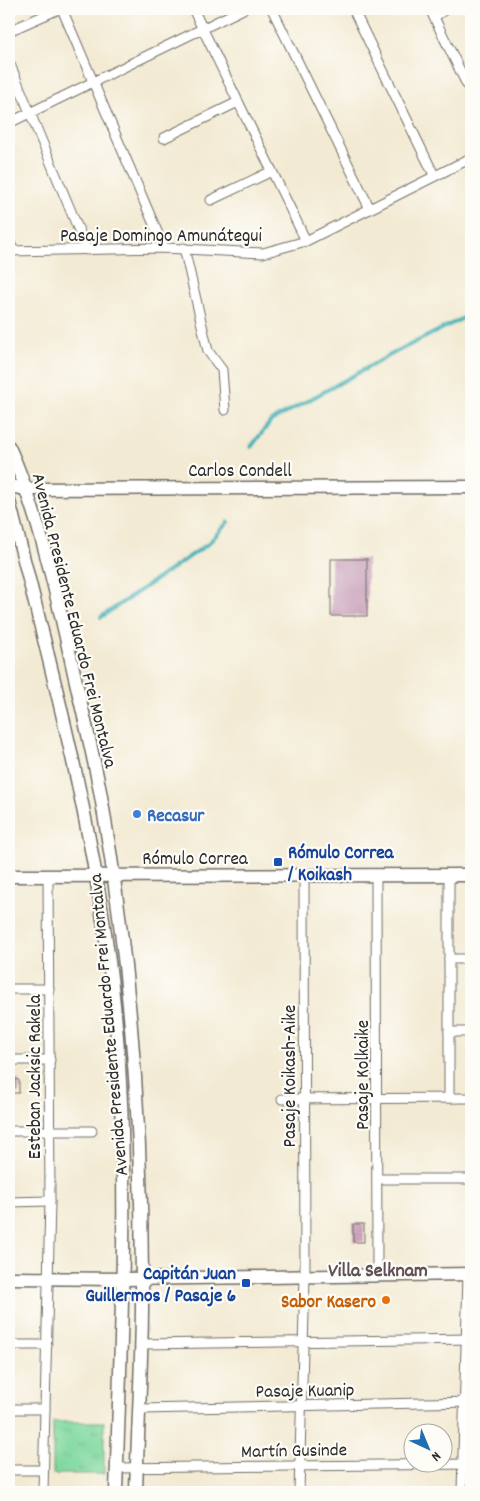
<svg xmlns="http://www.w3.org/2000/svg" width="480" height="1501" font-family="Dekko,sans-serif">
	<defs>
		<pattern id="grass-tufts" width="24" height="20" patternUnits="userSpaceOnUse" patternTransform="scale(1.25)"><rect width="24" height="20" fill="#7fd89e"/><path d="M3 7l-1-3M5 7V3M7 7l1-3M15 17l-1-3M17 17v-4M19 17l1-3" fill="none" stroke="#6eba88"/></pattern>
	</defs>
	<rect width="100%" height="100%" fill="#fdfcf7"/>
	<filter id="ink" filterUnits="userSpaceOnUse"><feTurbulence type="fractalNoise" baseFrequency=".02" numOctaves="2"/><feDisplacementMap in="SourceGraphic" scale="10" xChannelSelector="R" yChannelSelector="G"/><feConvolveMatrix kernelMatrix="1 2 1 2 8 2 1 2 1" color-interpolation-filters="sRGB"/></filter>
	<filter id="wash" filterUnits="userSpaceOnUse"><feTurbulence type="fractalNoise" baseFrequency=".0096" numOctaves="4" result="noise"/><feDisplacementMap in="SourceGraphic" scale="20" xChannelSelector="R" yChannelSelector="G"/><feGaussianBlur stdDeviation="1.12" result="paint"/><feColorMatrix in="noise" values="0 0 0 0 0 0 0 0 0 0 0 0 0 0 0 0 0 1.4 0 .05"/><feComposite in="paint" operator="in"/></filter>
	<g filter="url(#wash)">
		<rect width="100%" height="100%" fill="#f3ead3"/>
		<rect fill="url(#grass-tufts)" stroke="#558264" x="53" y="1422" width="51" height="52"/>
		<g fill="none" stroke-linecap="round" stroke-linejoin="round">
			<g stroke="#3eb0b5" stroke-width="4">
				<polyline points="251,447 271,421 394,353 471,314"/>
				<polyline points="101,617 208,544 228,522"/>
			</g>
		</g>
		<g id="blocks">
			<g fill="#c295b2">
				<rect x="331" y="559" width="36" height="57"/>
				<polygon points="9,1079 19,1080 19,1093 9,1093"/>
				<rect x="353" y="1224" width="11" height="18"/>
			</g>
		</g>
	</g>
	<g filter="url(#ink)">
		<use href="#blocks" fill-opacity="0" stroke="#716e66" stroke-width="1"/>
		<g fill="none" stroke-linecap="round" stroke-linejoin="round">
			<g stroke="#716e66" stroke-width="11">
				<g id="street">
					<polyline points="62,9 164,248"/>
					<polyline points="193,9 306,241"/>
					<polyline points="272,9 370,209"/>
					<polyline points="353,9 434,175"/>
					<polyline points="430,9 471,93"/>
					<polyline points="434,17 446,9"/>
					<polyline points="9,31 59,9"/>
					<polyline points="9,62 87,250"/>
					<polyline points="9,123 243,9"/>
					<polyline points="164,138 238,102"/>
					<polyline points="211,200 272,171"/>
					<polyline points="9,240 13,251"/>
					<polyline points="184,248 208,351 222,370 225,410"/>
					<polyline points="9,251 164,248 263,253 306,241 471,158"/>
					<polyline points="376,875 377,1275"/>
					<polyline points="449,875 449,1098"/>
					<polyline points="449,959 471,959"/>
					<polyline points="9,989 49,989"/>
					<polyline points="449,1032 471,1032"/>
					<polyline points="9,1060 50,1060"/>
					<polyline points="282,1099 471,1098"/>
					<polyline points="9,1131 92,1131"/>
					<polyline points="377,1179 471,1179"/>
					<polyline points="9,1202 50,1201"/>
					<polyline points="142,1344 471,1339"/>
					<polyline points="9,1345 47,1345"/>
					<polyline points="9,1409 45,1409"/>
					<polyline points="140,1409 471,1402"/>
					<polyline points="117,1468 471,1464"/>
					<polyline points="9,1470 43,1470"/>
					<polyline points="43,1492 50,1201 48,876"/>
					<polyline points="299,1492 305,1276 304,876"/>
					<polyline points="462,1492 468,1274"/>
				</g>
			</g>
			<g stroke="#716e66" stroke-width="15">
				<g id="secondary">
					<path d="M9,447C42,521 58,603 76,682C85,722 95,762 102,802C129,959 142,1120 142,1279C143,1350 138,1421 136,1492"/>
					<polyline points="9,486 27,489 471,487"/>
					<path d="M9,501C52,670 98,840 115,1014C130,1174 121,1332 116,1492"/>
					<polyline points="9,876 471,875"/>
					<polyline points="9,1278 124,1279 471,1274"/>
				</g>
			</g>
			<use href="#street" stroke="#fff" stroke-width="9"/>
			<use href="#secondary" stroke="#fff" stroke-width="12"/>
		</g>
	</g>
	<circle fill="#3f7fe0" stroke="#fdfcf7" stroke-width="2" cx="137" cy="814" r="5"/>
	<g fill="#1a4fb4" stroke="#fdfcf7" stroke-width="2">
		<rect x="273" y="857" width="10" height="10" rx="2.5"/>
		<rect x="241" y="1278" width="10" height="10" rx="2.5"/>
	</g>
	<circle fill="#e8710a" stroke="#fdfcf7" stroke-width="2" cx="386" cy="1300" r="5"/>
	<g text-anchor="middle" stroke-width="4.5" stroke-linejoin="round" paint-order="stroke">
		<g font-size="19" fill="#2b2b2b" stroke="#fdfcf7">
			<text x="161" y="241">Pasaje Domingo Amunátegui</text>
			<text x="240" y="476">Carlos Condell</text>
			<text transform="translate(76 620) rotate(76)" y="7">Avenida Presidente Eduardo Frei Montalva</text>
			<text x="195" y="864">Rómulo Correa</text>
			<text transform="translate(107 1025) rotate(-95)" y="7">Avenida Presidente Eduardo Frei Montalva</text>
			<text transform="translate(361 1075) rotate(-90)" y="7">Pasaje Kolkaike</text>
			<text transform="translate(288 1076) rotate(-90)" y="7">Pasaje Koikash-Aike</text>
			<text transform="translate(33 1077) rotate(-90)" y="7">Esteban Jacksic Rakela</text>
			<text transform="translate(305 1389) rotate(-1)" y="7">Pasaje Kuanip</text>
			<text transform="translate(294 1449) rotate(-1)" y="7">Martín Gusinde</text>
		</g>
		<g font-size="19" font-weight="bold" fill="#366cbe" stroke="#fdfcf7" text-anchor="start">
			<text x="147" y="821">Recasur</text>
		</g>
		<g font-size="19" font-weight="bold" fill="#164399" stroke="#fdfcf7" text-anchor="start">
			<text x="288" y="858">Rómulo Correa<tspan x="288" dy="22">/ Koikash</tspan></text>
			<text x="236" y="1279" text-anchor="end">Capitán Juan<tspan x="236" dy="22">Guillermos / Pasaje 6</tspan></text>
		</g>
		<g font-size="19" font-weight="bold" fill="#c56008" stroke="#fdfcf7" text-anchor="end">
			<text x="376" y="1307">Sabor Kasero</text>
		</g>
		<g font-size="20" font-weight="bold" fill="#60505a" stroke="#fdfcf7">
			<text x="378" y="1276">Villa Selknam</text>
		</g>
	</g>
	<rect width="480" height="1501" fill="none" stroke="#fdfcf7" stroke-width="30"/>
	<g transform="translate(428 1448) rotate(136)"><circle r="24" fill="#fdfcf7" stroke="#a9a8a5"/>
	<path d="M0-4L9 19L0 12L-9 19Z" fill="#1f6fb2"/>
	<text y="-8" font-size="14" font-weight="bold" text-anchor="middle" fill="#2b2b2b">N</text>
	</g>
</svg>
